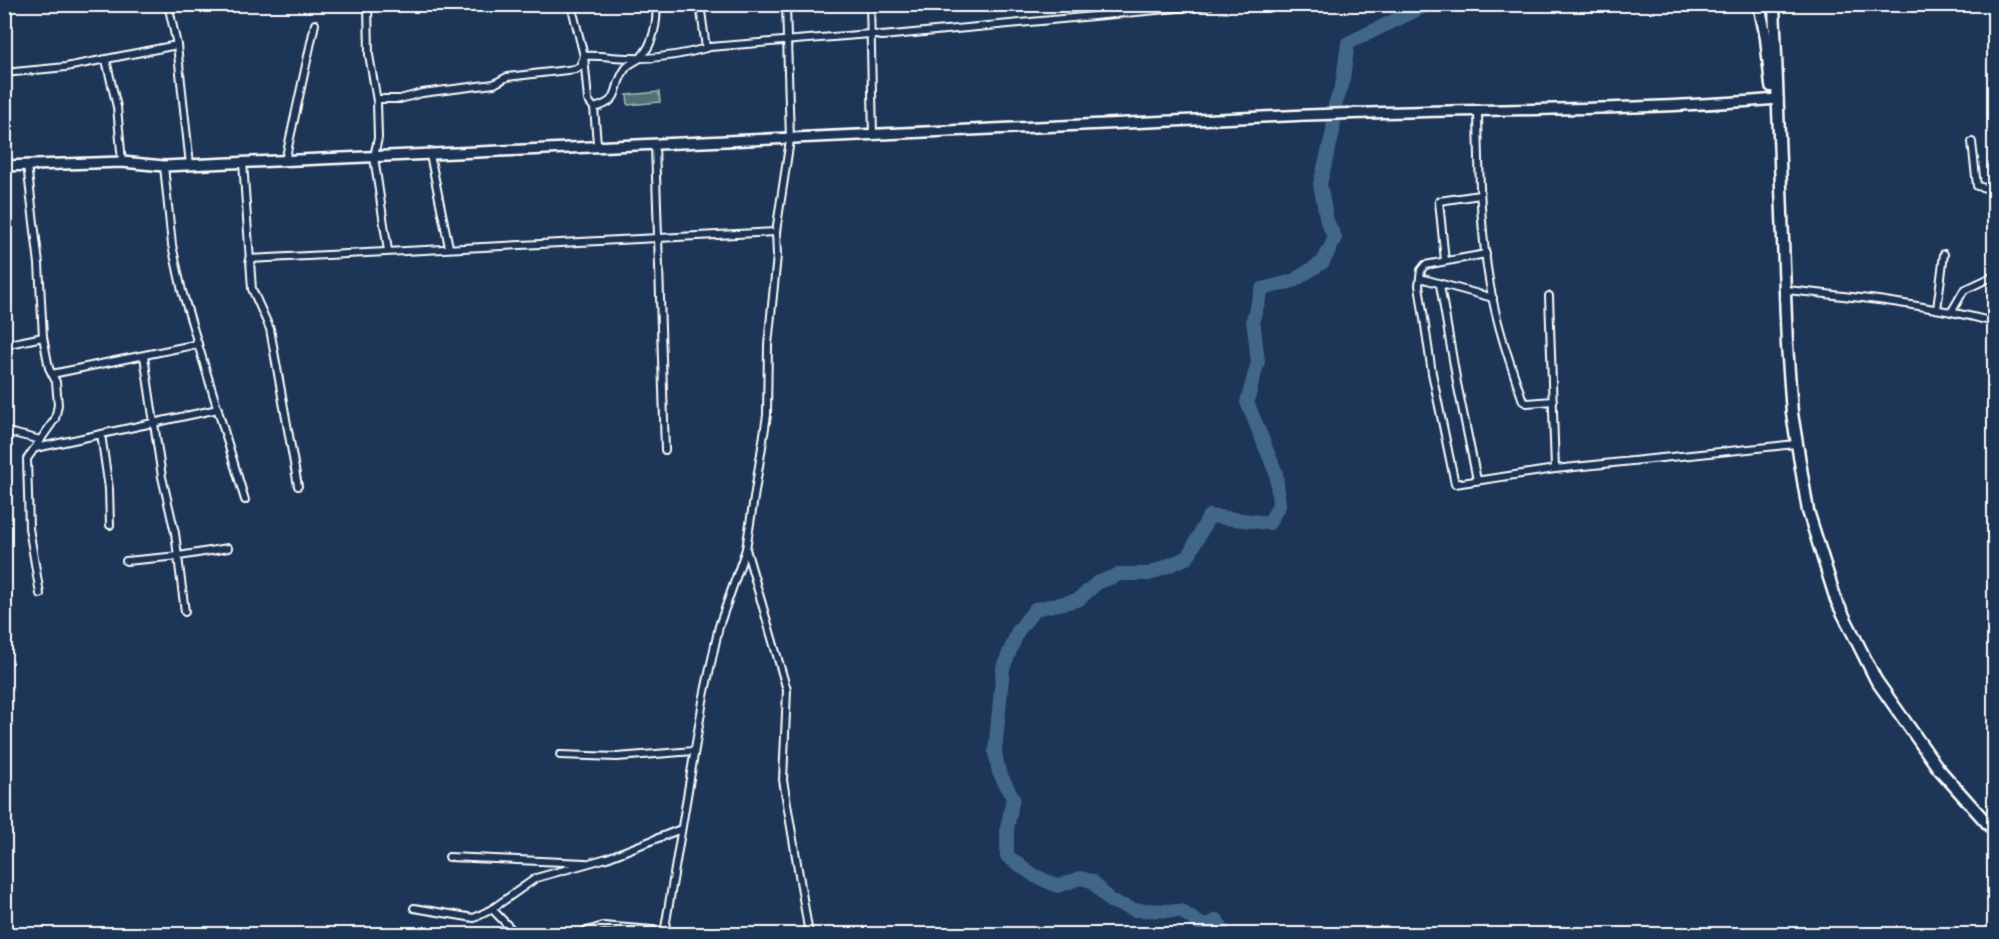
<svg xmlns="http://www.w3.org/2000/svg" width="1999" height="939" font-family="'Shantell Sans',sans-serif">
	<rect width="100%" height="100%" fill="#1d3557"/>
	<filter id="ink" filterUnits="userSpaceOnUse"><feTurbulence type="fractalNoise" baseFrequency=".0167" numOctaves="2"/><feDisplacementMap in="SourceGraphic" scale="12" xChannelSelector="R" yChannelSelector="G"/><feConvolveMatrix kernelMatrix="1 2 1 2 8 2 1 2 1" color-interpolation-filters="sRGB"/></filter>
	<g filter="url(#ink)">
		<polygon fill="#4f7171" stroke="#a7b8b8" stroke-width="1.5" points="659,92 660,102 628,105 627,95"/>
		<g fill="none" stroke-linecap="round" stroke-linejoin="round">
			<polyline stroke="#406688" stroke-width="14" points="1224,934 1217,920 1205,927 1181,911 1135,910 1110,901 1092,881 1080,878 1058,886 1035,876 1007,856 1007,829 1013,798 999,772 995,752 1003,668 1018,631 1035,609 1078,600 1097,583 1120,574 1149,574 1188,557 1209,516 1269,523 1279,505 1276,473 1247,402 1258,362 1253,319 1262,289 1293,281 1323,262 1335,238 1327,221 1320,184 1333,132 1335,105 1342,86 1348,43 1429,4"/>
			<g stroke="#fff" stroke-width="10">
				<g id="street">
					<polyline points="168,4 177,45 190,165"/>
					<polyline points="368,4 369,55 377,101 378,138 374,157 388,251"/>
					<polyline points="571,4 584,56 588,100 594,108 597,143"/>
					<polyline points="700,4 706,48"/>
					<polyline points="870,4 873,136"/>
					<polyline points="106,60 117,107 122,162"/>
					<polyline points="4,73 66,67 177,45"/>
					<path d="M377,99H400L422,93L494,84L507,77L576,69L580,66L584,56C601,55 614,58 631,58C656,59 686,54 710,47L870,34L882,36L1210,5"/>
					<path d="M594,108C624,100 611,88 626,68C630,62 637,62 641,57C653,45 658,21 656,4"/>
					<path d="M1478,113C1479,171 1480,229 1490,286C1497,326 1510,363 1523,401L1527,403L1553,401"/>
					<polyline points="1972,142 1977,186 1994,190"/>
					<polyline points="655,145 665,450"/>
					<polyline points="430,155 449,247"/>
					<polyline points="285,161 315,24"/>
					<polyline points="243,162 252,289 270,329 298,486"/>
					<polyline points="27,165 39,264 43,337 49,368 56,382 58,405 55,419 27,459 29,528 40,594"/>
					<polyline points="164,166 172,245 182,291 245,500"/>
					<polyline points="1486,254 1425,265 1421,270 1419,285 1432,373 1455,484 1555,469 1796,444"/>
					<polyline points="249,259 776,232"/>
					<polyline points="1445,261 1439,201 1480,195"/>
					<polyline points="1420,278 1493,298"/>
					<polyline points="1440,285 1457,383 1477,480"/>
					<path d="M1787,290C1857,297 1926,304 1994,322"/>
					<polyline points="1549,296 1555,469"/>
					<polyline points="1937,309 1944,254"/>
					<polyline points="1952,311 1964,290 1994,276"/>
					<polyline points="4,345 43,337"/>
					<polyline points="144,356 162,477 175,533 185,612"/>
					<polyline points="52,374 198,344"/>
					<polyline points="4,431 41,440"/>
					<polyline points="101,434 109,489 110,525"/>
					<polyline points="36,448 218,409"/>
					<polyline points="746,549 787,690 783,780 809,934"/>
					<polyline points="126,561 179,556 228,548"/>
					<polyline points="560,755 617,757 694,751"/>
					<polyline points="449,857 585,863"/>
					<polyline points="414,908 474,918 492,909 536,878 607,858 681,829"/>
					<polyline points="492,909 516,934"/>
					<polyline points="578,934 603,926 665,931"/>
					<polyline points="664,934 703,701 719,626 746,549 767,415 768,345 777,256 776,232 790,140 786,4"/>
				</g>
			</g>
			<g stroke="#fff" stroke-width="14">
				<path id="secondary" d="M4,166L122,162L164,166C545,150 926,134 1307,115C1464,108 1622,112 1778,99"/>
			</g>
			<g stroke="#fff" stroke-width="15">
				<g id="primary">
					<polyline points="1759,4 1766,38 1771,86"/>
					<polyline points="1774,4 1787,345 1792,413 1808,511 1836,600 1876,680 1938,768 1994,831"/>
				</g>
			</g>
			<use href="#street" stroke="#1d3557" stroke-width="6"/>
			<use href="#secondary" stroke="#1d3557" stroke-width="9"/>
			<use href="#primary" stroke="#1d3557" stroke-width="10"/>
		</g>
	</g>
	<rect width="1999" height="939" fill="none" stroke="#1d3557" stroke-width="24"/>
	<rect x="12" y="12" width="1975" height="915" fill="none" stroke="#fff" stroke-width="2" filter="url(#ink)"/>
</svg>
